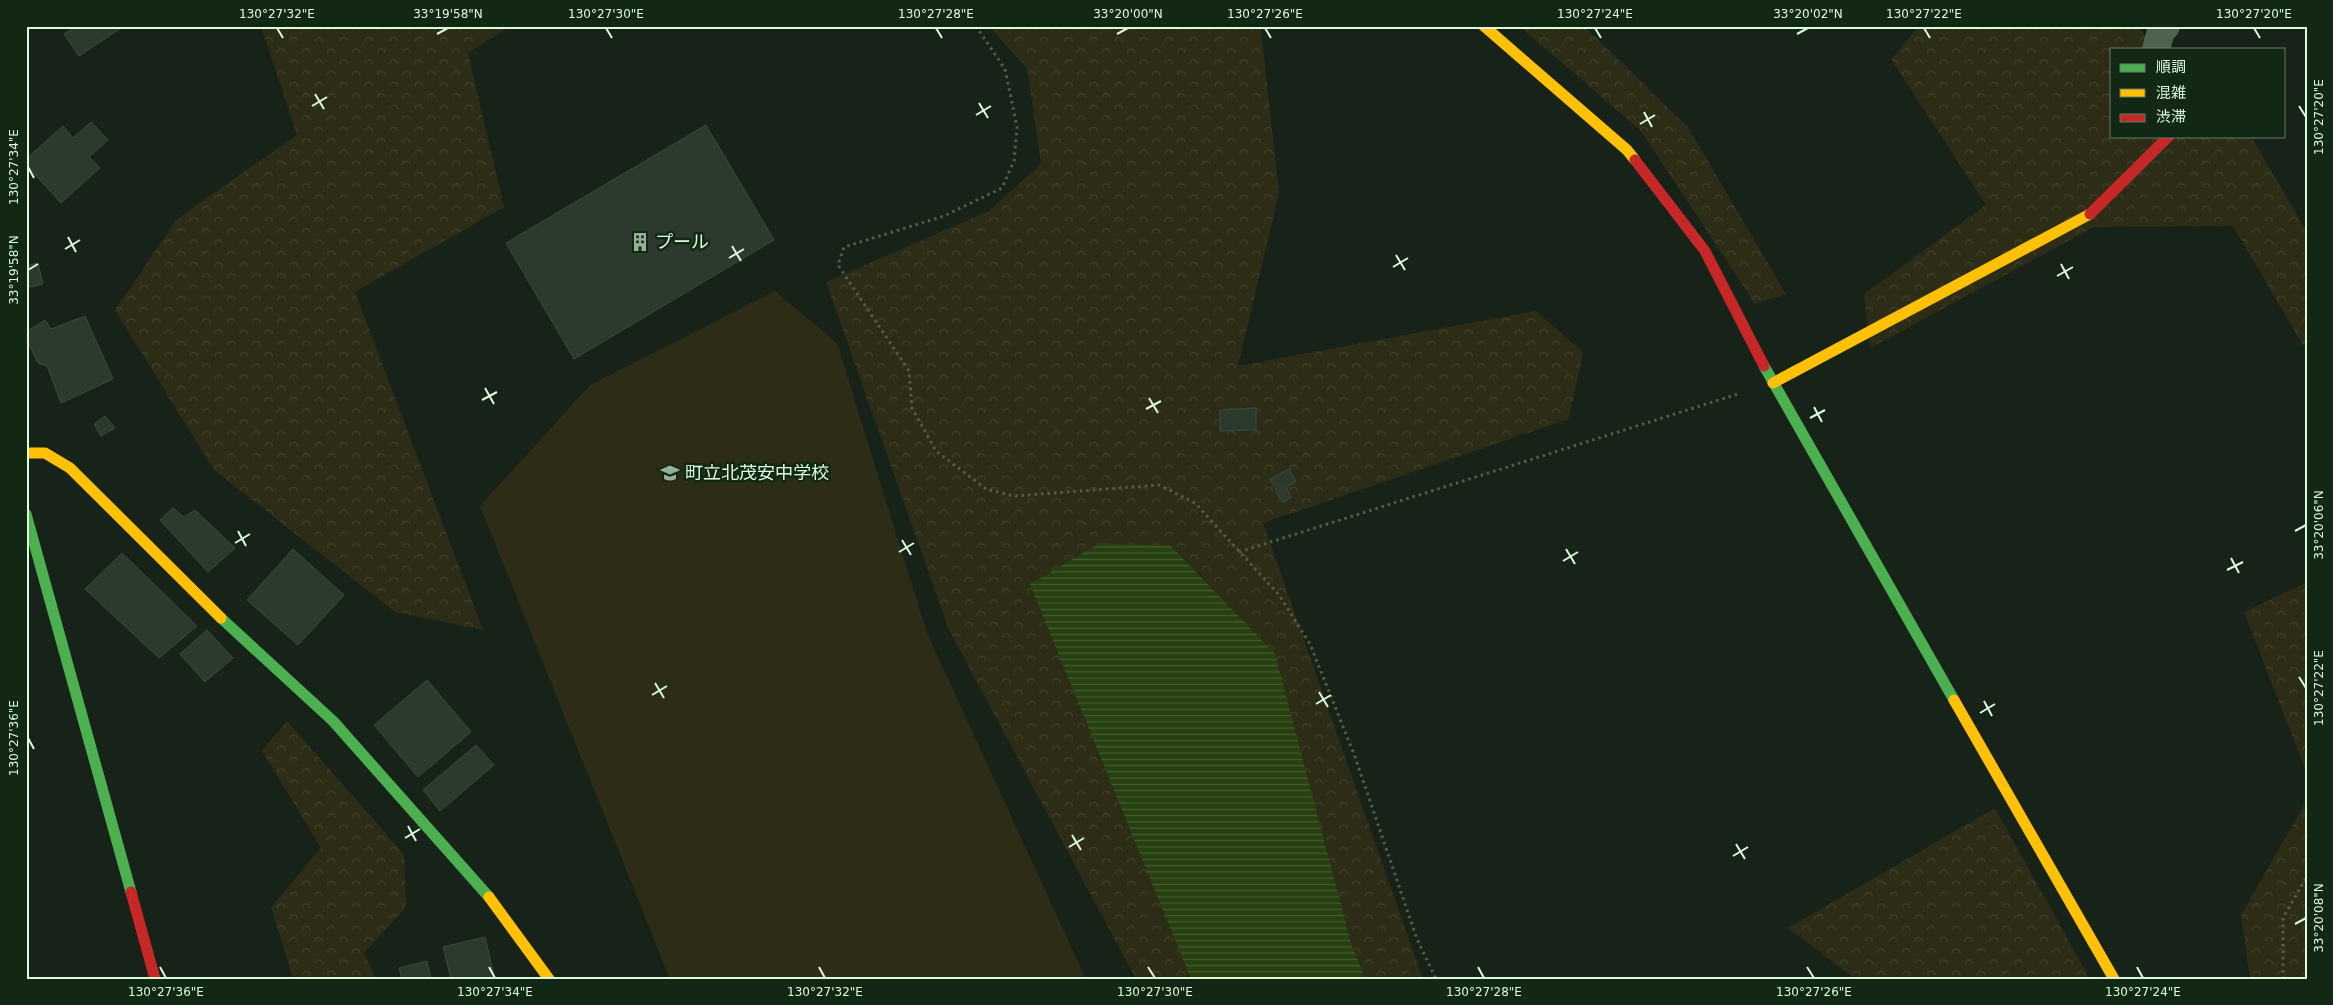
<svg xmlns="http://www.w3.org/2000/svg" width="2333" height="1005" font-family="'DejaVu Sans','Noto Sans JP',sans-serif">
	<defs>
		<pattern id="forest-crowns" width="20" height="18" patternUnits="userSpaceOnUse" patternTransform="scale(1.25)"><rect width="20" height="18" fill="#2d2c16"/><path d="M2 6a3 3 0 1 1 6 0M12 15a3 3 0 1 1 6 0" fill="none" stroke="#41412c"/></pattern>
		<pattern id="water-rules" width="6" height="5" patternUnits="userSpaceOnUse" patternTransform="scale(1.25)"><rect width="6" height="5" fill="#264010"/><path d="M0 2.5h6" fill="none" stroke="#455c32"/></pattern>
	</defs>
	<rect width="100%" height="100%" fill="#172218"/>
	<g fill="url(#forest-crowns)">
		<polygon points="261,26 510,26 468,53 504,207 355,292 483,630 395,612 214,470 115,310 177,219 297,135"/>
		<polygon points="988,26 1257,26 1261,30 1279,193 1238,366 1536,311 1583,352 1569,419 1263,523 1423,979 1136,979 949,630 826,282 989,211 1041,164 1027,68"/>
		<polygon points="1519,26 1584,26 1688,127 1786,294 1755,304 1641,131"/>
		<polygon points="1919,26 2136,26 2159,49 2112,49 2112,136 2251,136 2307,232 2307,352 2233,226 2094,227 1870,348 1864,294 1986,205 1891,59"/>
		<polygon points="2307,582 2307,774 2244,612"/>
		<polygon points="287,721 404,854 406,907 364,953 376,979 293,979 271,907 321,848 262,751"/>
		<polygon points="2307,800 2307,979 2250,979 2241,915"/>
		<polygon points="1995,808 2090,979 1855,979 1788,928"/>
	</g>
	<polygon fill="#2d2c16" points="775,291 837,343 927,633 1086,979 670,979 480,506 590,385"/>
	<polygon fill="url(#water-rules)" points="1100,543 1171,546 1275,654 1351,943 1365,979 1191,979 1030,584"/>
	<g fill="#2c392d" stroke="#3a4b3c">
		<polygon points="76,26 124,26 79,56 64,34"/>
		<polygon points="91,122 108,140 89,157 100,168 61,203 26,165 26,159 63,126 73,138"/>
		<polygon points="706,125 774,240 574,359 506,243"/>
		<polygon points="38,263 43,284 26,288 26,266"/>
		<polygon points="85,316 113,379 61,403 47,366 38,363 26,338 26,332 45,320 51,329"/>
		<polygon points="1256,408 1256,430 1220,431 1220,410"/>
		<polygon points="105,416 115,428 101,436 94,424"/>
		<polygon points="1289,469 1296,482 1286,487 1291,498 1282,502 1270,479"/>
		<polygon points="173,508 184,517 195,510 235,548 208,572 160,520"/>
		<polygon points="293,549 344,595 298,645 247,600"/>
		<polygon points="122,553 197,626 159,658 85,589"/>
		<polygon points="207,630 233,658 205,682 180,654"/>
		<polygon points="427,680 471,732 418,777 374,725"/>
		<polygon points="476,745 494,765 440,811 423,790"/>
		<polygon points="485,937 495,979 451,979 443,947"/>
		<polygon points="427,961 431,979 402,979 399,968"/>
	</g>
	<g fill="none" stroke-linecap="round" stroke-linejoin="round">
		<g stroke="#535e46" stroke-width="3" stroke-dasharray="2.5 4" stroke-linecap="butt">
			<polyline points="976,26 1005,69 1017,127 1014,161 1002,188 944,216 844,247 838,265 909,371 912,408 936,451 986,489 1014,496 1159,485 1195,503 1279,595 1310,644 1354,754 1417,939 1436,979"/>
			<polyline points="1239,552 1741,393"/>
			<polyline points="2283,979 2283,918 2307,876"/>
		</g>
		<polyline stroke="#4e624d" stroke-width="28" points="2156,49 2161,31 2166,26"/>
		<g stroke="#4caf50" stroke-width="11">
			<polyline points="1764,366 1954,700"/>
			<polyline points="26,514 131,892"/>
			<polyline points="221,618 333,721 489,897"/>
		</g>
		<g stroke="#ffc107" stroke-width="11">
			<polyline points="1484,26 1627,150 1635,160"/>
			<polyline points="1773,383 2090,214"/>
			<polyline points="26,453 45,453 70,468 221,618"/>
			<polyline points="1954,700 2114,979"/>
			<polyline points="489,897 549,979"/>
		</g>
		<g stroke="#c62828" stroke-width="11">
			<polyline points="1635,160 1705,251 1764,366"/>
			<polyline points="2090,214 2169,136"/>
			<polyline points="131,892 155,979"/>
		</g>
	</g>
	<path fill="none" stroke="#dbfcdc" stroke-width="2" d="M277,28L283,38M606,28L612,38M936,28L942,38M1265,28L1271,38M1595,28L1601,38M1924,28L1930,38M2254,28L2260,38M437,34L448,28M1117,34L1128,28M1797,34L1808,28M315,94L324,109M979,103L988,118M312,106L327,97M2299,106L2306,117M1644,112L1652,127M976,115L991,106M1640,124L1655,115M28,167L34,178M68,237L76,252M732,246L741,261M65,249L80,240M1396,255L1405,270M729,258L744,249M2061,264L2069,279M1393,267L1408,258M28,270L38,264M2057,276L2073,267M485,388L494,404M1149,398L1158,413M482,400L497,392M1814,407L1822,422M1146,409L1161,401M1810,418L1825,410M238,531L246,546M2295,531L2306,525M902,540L911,555M235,543L250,534M1566,549L1575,564M899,552L914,543M2231,558L2239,573M1563,561L1578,552M2227,570L2243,562M2299,677L2306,688M655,683L664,698M1319,692L1328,707M652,695L667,686M1984,701L1992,716M1316,704L1331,695M1980,713L1995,704M28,738L34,749M408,826L416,841M1072,835L1081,850M405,838L420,829M1736,844L1745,859M1069,847L1084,838M1733,856L1748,847M2295,924L2306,918M160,967L166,978M489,967L495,978M819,967L825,978M1148,967L1155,978M1478,967L1484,978M1807,967L1814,978M2137,967L2143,978"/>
	<defs>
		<g id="building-bare" transform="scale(1.5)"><path d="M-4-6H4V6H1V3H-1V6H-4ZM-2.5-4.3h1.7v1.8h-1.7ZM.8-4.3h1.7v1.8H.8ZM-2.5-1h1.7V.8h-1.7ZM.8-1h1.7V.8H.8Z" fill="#96b097" stroke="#122714" stroke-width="2.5" paint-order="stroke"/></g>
		<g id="school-bare" transform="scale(1.5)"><path d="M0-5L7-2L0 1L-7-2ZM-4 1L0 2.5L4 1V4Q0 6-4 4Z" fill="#96b097" stroke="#122714" stroke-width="2.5" paint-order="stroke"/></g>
	</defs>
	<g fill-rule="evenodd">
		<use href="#building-bare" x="640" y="242"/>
		<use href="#school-bare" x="670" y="473"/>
	</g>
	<g text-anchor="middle" stroke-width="5" stroke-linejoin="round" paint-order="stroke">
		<g font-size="18" fill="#dbfcdc" stroke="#122714" text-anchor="start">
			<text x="655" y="248">プール</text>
			<text x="685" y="479">町立北茂安中学校</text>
		</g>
	</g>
	<rect width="2333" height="1005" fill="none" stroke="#122714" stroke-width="55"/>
	<rect x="2110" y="48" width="175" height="90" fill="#122714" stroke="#627c64"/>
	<rect x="2120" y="64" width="25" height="8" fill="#4caf50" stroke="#627c64"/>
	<text x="2156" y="72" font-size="15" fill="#dbfcdc">順調</text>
	<rect x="2120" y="89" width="25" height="8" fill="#ffc107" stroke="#627c64"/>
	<text x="2156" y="98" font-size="15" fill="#dbfcdc">混雑</text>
	<rect x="2120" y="114" width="25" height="8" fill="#c62828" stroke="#627c64"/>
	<text x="2156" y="122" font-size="15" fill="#dbfcdc">渋滞</text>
	<rect x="28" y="28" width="2278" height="950" fill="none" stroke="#dbfcdc" stroke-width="2"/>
	<g font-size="12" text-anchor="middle" fill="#dbfcdc">
		<text x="277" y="18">130°27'32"E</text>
		<text x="448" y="18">33°19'58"N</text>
		<text x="606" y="18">130°27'30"E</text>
		<text x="936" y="18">130°27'28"E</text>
		<text x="1128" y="18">33°20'00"N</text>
		<text x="1265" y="18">130°27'26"E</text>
		<text x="1595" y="18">130°27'24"E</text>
		<text x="1808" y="18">33°20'02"N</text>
		<text x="1924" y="18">130°27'22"E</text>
		<text x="2254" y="18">130°27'20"E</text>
		<text transform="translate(2319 117) rotate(-90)" y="4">130°27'20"E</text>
		<text transform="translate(14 167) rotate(-90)" y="4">130°27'34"E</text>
		<text transform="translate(14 270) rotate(-90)" y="4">33°19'58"N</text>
		<text transform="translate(2319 525) rotate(-90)" y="4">33°20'06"N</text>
		<text transform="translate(2319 688) rotate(-90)" y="4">130°27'22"E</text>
		<text transform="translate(14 738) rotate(-90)" y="4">130°27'36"E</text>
		<text transform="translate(2319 918) rotate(-90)" y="4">33°20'08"N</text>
		<text x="166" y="996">130°27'36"E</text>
		<text x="495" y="996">130°27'34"E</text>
		<text x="825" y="996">130°27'32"E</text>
		<text x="1155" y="996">130°27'30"E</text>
		<text x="1484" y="996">130°27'28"E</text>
		<text x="1814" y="996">130°27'26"E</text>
		<text x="2143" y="996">130°27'24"E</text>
	</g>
</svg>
